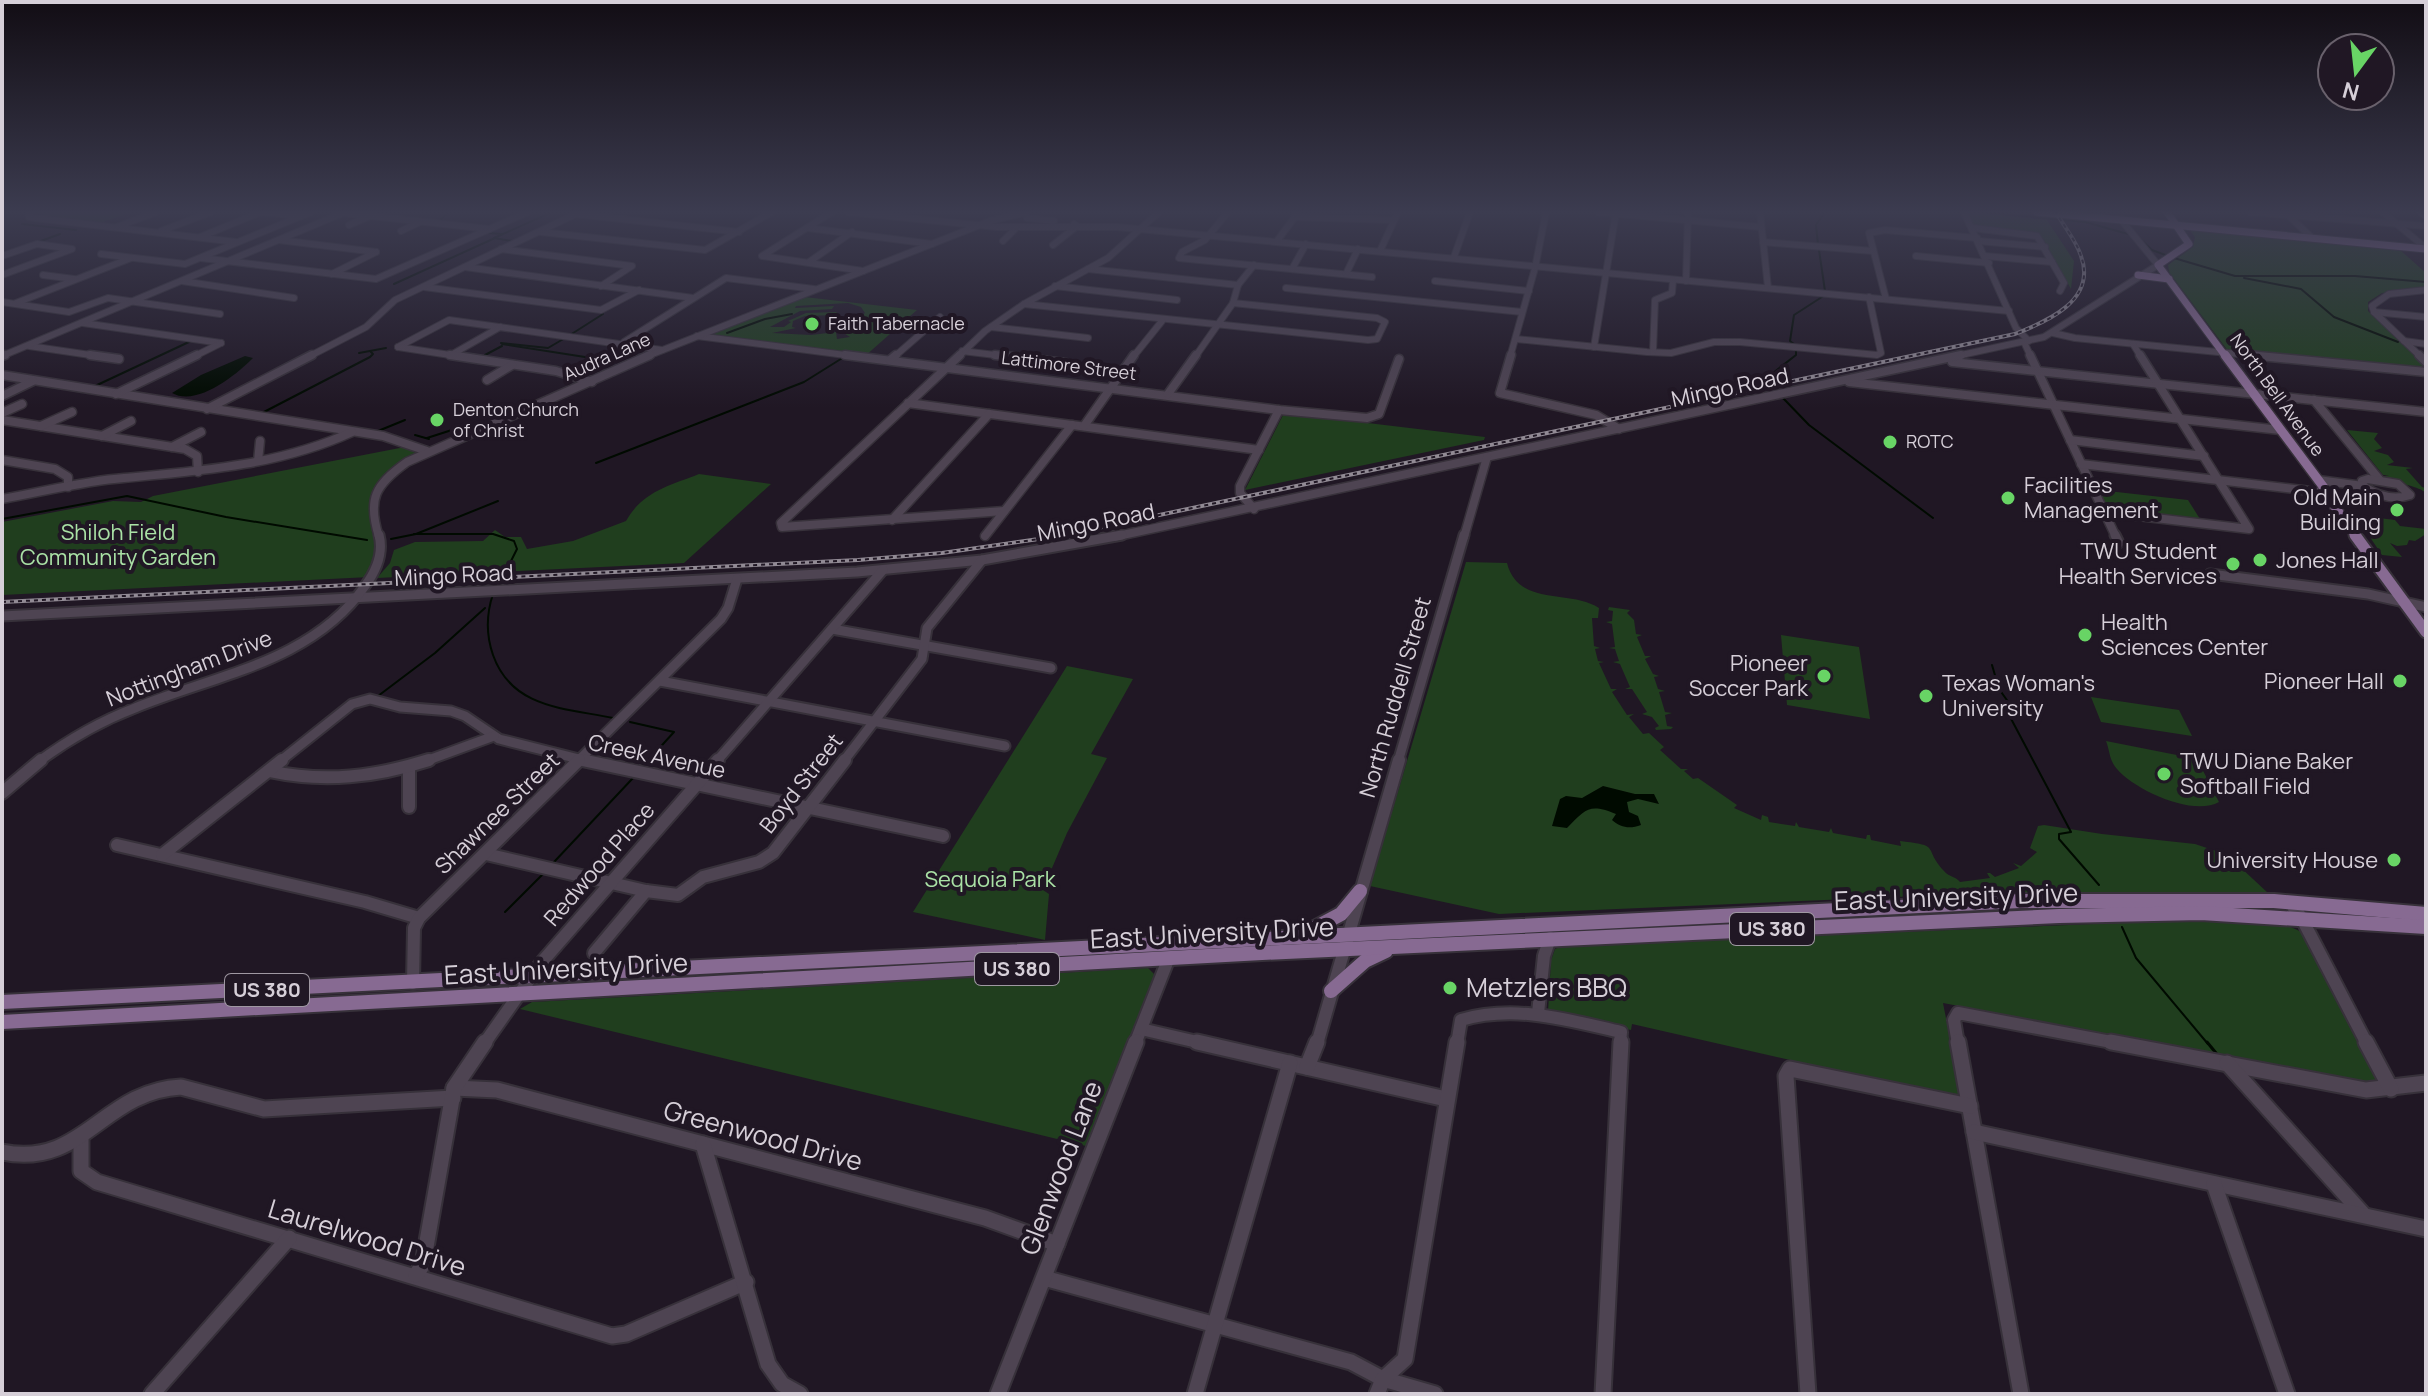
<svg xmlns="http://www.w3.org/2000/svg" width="2428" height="1396" font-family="Manrope,sans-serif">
	<rect width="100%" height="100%" fill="#201724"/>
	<g fill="#203e1e" fill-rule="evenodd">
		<polygon points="132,212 97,224 34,213 34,212"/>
		<polygon points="1967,212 2047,220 2074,261 2071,289 2042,237 1974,227"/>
		<polygon points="2189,229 2399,249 2426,273 2426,289 2382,293 2368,302 2368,311 2426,366 2426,371 2228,351 2169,272 2168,265 2193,247 2195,237"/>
		<path d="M796,296L917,310L864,357L695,335ZM848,303L861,307L865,313L861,316H865L864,325L842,332L850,337L837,339L836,332L811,335L772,333L796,328L792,327L793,321L805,316L837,315L833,318L835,324L840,315L836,312L806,313L788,321L791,322L784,327H770L800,311L832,309L834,306L795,308L796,306Z"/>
		<polygon points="1284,413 1485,437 1484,440 1245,490"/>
		<path d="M2347,430L2378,433L2374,439L2382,448L2374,451L2388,455L2394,462L2387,465L2413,468L2406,469L2422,487L2426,488V493C2419,486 2400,485 2384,476L2389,475H2383Z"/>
		<polygon points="410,446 427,451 396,471 374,497 381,542 370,577 2,595 2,522 113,501 141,502 153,496"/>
		<path d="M699,474L771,484L684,563L377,578L390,563L394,550L415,542L483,541L495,530L505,537H521L527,549L573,541L626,521C643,491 669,486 699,474Z"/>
		<polygon points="2099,490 2188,500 2200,519 2108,508"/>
		<polygon points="2355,515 2395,520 2400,526 2426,529 2426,534 2415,541 2409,540 2407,545 2397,546 2390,543 2402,557 2382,555"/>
		<path d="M1466,562L1507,563C1518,607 1570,589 1599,608L1598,618H1592L1594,646L1600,648L1595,649L1598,661L1604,662L1599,663L1611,689H1617L1612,692L1627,715L1634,714L1629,717L1643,734L1649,733L1664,747L1660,750L1681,769H1688L1684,771L1693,779L1698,778L1737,805L1734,808L1761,820L1762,815L1768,817L1769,822L1795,826L1796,822L1799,827L1829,832L1831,828L1833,833L1866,839L1867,835H1870L1871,840L1901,846L1900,841C1943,846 1922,847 1944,871C1949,877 1955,876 1960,882L1990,878L1987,873H1990L1995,877L2019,868L2013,863L2021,866L2037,852L2030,848L2038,826L2044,825L2102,834L2195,844L2216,851L2239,866L2268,893L2014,892L1499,914L1370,886Z"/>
		<polygon points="1609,607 1630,610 1627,613 1634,620 1636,634 1642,635 1637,637 1645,656 1651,656 1645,659 1653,674 1659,676 1654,677 1658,689 1665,691 1659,692 1665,712 1672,713 1665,715 1667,726 1673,727 1671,729 1656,730 1655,728 1659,726 1652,717 1642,714 1647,712 1632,689 1625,689 1630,687 1620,664 1613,662 1619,661 1615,649 1609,648 1615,647 1612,624 1606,622 1612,621 1613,611 1608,610"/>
		<polygon points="1781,635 1859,647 1870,719 1787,705"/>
		<polygon points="1067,666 1133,679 1091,754 1107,758 1067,833 1052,868 1038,879 1040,888 1049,894 1045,940 913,912"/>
		<polygon points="2091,697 2179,710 2192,736 2101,722"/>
		<path d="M2106,741L2197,759L2219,802C2193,817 2135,790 2117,769C2109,760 2110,751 2106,741Z"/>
		<polygon points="2190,920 2284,924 2302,932 2384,1087 1943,1003 1962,1099 1632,1024 1631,1030 1548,1012 1551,960 1555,949 1562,946"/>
		<polygon points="1148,968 1156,976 1090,1147 520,1009 532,1002"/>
	</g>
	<g fill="#000a00">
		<path d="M245,356L253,358C236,375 197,407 172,393L201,375Z"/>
		<path d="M1603,786L1635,794H1654L1659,804L1638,799L1627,802L1629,812L1638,816L1641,825C1630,829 1621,828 1612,820L1616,814C1589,803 1586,809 1567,828L1552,826L1560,799L1566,796L1582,798Z"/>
	</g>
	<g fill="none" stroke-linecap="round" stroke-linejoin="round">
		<g stroke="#000a00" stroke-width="2">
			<polyline points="1981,212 2085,222 2128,234"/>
			<polyline points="439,221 449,212"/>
			<polyline points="22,224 76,230"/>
			<polyline points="489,233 502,234"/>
			<polyline points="2138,237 2152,250 2168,256"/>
			<polyline points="512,241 494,238 552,212"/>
			<polyline points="38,242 60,234"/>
			<polyline points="1818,245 1816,225 1825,212"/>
			<polyline points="1819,250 1825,291"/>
			<polyline points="2174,258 2235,276 2355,276 2426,282"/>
			<polyline points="2244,278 2301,289 2334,317 2398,342"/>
			<polyline points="394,284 495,238"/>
			<polyline points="727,333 765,319 792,314"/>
			<polyline points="570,335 603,314"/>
			<polyline points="501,343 548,348 565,338"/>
			<polyline points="502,344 585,357"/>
			<polyline points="1795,345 1790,341 1794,315 1825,295"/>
			<polyline points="359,353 386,348"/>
			<polyline points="485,355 502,346"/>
			<polyline points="95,386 191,341"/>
			<polyline points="1778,392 1768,377 1796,355 1796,349"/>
			<polyline points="1782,397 1809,425 1933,518"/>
			<polyline points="262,413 370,357 373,354 370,351"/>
			<polyline points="378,431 405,420"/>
			<polyline points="415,435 429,439"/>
			<polyline points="427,438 455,429"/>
			<polyline points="596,463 804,382 844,357"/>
			<polyline points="2,519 127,496 226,517 367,540"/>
			<polyline points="414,534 493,534 514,541 517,549 504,575"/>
			<polyline points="391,539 416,534 498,501"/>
			<polyline points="498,586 503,579"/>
			<path d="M493,594C486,615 486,635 493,655C512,709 566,708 613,718"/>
			<polyline points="1992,665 1999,689 2009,703 2008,713 2071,832 2059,834 2059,839 2099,885"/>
			<polyline points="378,696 435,653 485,608"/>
			<polyline points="630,722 674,732 643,766"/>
			<polyline points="554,862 633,778"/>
			<polyline points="505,912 544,873"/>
			<polyline points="2122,927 2136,958 2208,1044"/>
		</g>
		<polyline stroke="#000a00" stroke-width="3" points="2207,1042 2216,1053"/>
		<g stroke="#37313a" stroke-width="8">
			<g id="minor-far4">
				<polyline points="29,212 29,217 35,218 236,242"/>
				<polyline points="264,212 299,216"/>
				<polyline points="832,212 762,256 863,271"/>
				<polyline points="848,212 997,227 1117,227 2009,311"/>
				<polyline points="1228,212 1205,240 1182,252 1179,258 1372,277"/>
				<polyline points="1598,212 1761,227"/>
				<polyline points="1760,212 1768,288"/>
				<polyline points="1964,212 2016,328 2029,341"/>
				<polyline points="2250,212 2426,226"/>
				<polyline points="2382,212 2426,248"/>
				<polyline points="344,213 489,229"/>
				<polyline points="576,214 739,232"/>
				<polyline points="2288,215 2311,237"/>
				<polyline points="1294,217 1394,220"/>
				<polyline points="1027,218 1054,221"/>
				<polyline points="349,225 370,216"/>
				<polyline points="117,227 156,212"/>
				<polyline points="808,228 932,244"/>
				<polyline points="1973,228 2037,236 2064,283 2060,291"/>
				<polyline points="161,231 211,212"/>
				<polyline points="401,231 420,222"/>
				<polyline points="541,232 705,250 772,212"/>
				<polyline points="200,237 261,212"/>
				<polyline points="279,240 376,252"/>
				<polyline points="1003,241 1016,228"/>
				<polyline points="1277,241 1297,214"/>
				<polyline points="1978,241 2045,247"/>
				<polyline points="1763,242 1873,251"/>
				<polyline points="1053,245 1077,226 1074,224"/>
				<polyline points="501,249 632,266 601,286"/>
				<polyline points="1380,251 1398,212"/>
				<polyline points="101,254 185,264 311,212"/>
				<polyline points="2,256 37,244 72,249 2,275"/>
				<polyline points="1916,256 1989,263"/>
				<polyline points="1985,256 2052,262"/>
				<polyline points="1454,257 1470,212"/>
				<polyline points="201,258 376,279 528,212"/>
				<polyline points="809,262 852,232"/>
				<polyline points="465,267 693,298"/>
				<polyline points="1088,269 1238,285"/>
				<polyline points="1292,269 1306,244"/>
				<polyline points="332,274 376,252"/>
				<polyline points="1346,274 1358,249"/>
				<polyline points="43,275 74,279"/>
				<polyline points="182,281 294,298"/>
				<polyline points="1435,281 1529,291"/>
				<polyline points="1686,281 1688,212"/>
				<polyline points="1055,286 1177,300"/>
				<polyline points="424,287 601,310 639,290"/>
				<polyline points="1286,288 1522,312"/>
				<polyline points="1886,299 1869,233 1885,230 1977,238"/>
				<polyline points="2,302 69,312 108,298 220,314"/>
				<polyline points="16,303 131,258"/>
				<polyline points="1024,304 1368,340 1377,339 1385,322 1377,318 1233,303"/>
				<polyline points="2374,312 2426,317"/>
				<polyline points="83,323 221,343"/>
				<polyline points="991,327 1088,338"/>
				<polyline points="2053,333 2075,338 2269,357"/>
				<polyline points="697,336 861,357"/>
				<polyline points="1516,339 1647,352 1671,353 1714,342 1740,342 1877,355 1881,353 1869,297"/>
				<polyline points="2404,341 2426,344"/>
				<polyline points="624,342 726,278 814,289"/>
				<polyline points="2024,342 2031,357"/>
				<polyline points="2133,344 2141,357"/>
				<polyline points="29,346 104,357"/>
				<polyline points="398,347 449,320 662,350"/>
				<polyline points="398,347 463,357"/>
				<polyline points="1594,347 1616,212"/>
				<polyline points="962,351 1012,357"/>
				<polyline points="1653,352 1655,300 1672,293 1673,280"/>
				<polyline points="451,355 500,327"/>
				<polyline points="2,356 345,212"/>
				<polyline points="193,357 221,343"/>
				<polyline points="308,357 366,327 395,300 580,212"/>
				<polyline points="645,357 990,221 1027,212"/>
				<polyline points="894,357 940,317"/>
				<polyline points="958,357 985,331 1024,304 1108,258 1159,212"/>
				<polyline points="1133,357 1162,321"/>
				<polyline points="1195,357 1233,303 1238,285 1254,265"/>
				<polyline points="1510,357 1535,268 1546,212"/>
				<polyline points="1952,357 2044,337 2158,265 2122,221"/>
				<polyline points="2421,357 2374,312 2372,306 2389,294 2426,290"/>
			</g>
		</g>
		<g stroke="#37313a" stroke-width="11">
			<g id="minor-far3">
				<polyline points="90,355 119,359"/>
				<polyline points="450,355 556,371 592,382"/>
				<polyline points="845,355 1279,410 1367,418 1379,414 1399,359"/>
				<polyline points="960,355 781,523 782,527 1004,511"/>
				<polyline points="995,355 1066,363"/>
				<polyline points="1511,355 1500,393 1596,415 1619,429"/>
				<polyline points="2030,355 2116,537"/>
				<polyline points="2249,355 2426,372"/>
				<polyline points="2419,355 2426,362"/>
				<polyline points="2,356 5,355"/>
				<polyline points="890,360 896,355"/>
				<polyline points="1952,362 2426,412"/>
				<polyline points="2,375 383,436 427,451"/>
				<polyline points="487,380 512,365"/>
				<polyline points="1849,382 2280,430"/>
				<polyline points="116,394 197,355"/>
				<polyline points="1168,394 1196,355"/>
				<polyline points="2,396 33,381"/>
				<polyline points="2314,400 2379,479"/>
				<polyline points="908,403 1259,450"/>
				<polyline points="207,409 312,355"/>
				<polyline points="2,413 22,404"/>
				<polyline points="2,420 185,449 197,456 198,472"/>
				<polyline points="41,426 72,412"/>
				<polyline points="1084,426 1134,355"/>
				<polyline points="102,436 131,421"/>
				<polyline points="2070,440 2204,456"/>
				<polyline points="172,447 201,432"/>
				<polyline points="2,460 55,469 68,477 68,487"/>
				<polyline points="258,461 260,441"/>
				<polyline points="2081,464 2328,493"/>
				<path d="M2368,479L2398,484L2410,495C2393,501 2378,496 2363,486L2362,481Z"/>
				<polyline points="2318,480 2363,486"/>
				<path d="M2,499C42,492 83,481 124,478C201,471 280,465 352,432"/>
				<polyline points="1254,509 1240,493 1240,486 1279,410"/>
				<polyline points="2104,512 2249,529 2140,355"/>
				<polyline points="892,520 989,414"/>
				<polyline points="985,536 1072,425"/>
				<path d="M379,537C367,499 375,485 407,462L650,355"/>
				<polyline points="1113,537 1961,355"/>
				<polyline points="1464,537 1487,457"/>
			</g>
		</g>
		<g stroke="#37313a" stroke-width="13">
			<g id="minor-far2">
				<polyline points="2115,535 2119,543"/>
				<polyline points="2210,574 2368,594 2426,607"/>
				<polyline points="2,616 857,572 982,560 1122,535"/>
				<polyline points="832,629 1051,668"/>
				<polyline points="660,681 1005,746"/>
				<path d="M38,762C68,740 101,721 135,708C215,675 312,662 365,586C376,571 384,554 379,535"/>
				<polyline points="279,762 352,704 370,699 400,707 451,711 465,716 499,739 591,762"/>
				<polyline points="423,762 494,736"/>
				<polyline points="577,762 721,619 728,608 737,579"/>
				<polyline points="716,762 883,570"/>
				<polyline points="843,762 922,659 927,628 982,560"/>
				<polyline points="1398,762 1464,535"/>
			</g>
		</g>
		<g stroke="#37313a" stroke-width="16">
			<g id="minor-far1">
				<polyline points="582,760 943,836"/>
				<polyline points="409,768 409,807"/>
				<path d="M269,771C325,783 375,777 429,760"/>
				<polyline points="2,793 41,760"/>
				<polyline points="117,845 365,902 419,918"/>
				<polyline points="486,854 646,891 678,895 703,877 759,862 773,853 845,760"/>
				<polyline points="162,855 282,760"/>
				<polyline points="2291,904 2301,917 2367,1044"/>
				<polyline points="594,953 646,891"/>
				<polyline points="413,983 414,928 419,918 579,760"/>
				<polyline points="1538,1013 1544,956 1550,938"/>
				<polyline points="1141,1029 1206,1044"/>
				<polyline points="484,1044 541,963 718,760"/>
				<polyline points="1135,1044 1168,960"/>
				<polyline points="1317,1044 1399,760"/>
				<path d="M1457,1044L1461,1020C1515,1004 1568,1020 1621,1032L1620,1044"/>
				<polyline points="1958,1044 1954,1020 1958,1013 2122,1044"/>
			</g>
		</g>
		<g stroke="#37313a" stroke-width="19">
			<g id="minor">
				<polyline points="1197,1042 1446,1099"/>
				<polyline points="1958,1042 2021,1394"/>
				<polyline points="2111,1042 2366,1090 2426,1083"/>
				<polyline points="2366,1042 2391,1089"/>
				<polyline points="2227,1063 2362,1213"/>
				<polyline points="1307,1067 1317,1042"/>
				<polyline points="454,1088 497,1090 985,1218 1057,1244"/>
				<polyline points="1974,1132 2426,1229"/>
				<polyline points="81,1139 81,1171 97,1182 612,1336 626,1334 746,1282"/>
				<polyline points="703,1144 768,1364 782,1384 800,1394"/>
				<path d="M2,1152C83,1169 102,1091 181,1087L264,1109L453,1098"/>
				<polyline points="2214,1184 2287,1394"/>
				<polyline points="416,1275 423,1264 454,1088 485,1042"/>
				<polyline points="1044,1278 1351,1362 1383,1379 1435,1394"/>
				<polyline points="152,1394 289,1238"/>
				<polyline points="998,1394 1136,1042"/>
				<polyline points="1195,1394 1290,1063"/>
				<polyline points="1377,1394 1383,1379 1405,1359 1457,1042"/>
				<polyline points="1603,1394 1621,1042"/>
				<polyline points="1808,1394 1786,1076 1790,1069 1970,1106"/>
			</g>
		</g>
		<g stroke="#37313a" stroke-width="9">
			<g id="major-far3">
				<polyline points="2037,212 2426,249"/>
				<polyline points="2167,212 2189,244 2158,265 2226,357"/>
				<polyline points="2421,212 2426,216"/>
				<polyline points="2138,275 2169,279"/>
			</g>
		</g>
		<g stroke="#37313a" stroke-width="12">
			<polyline id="major-far2" points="2225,355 2328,493 2327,496 2357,537"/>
		</g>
		<g stroke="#37313a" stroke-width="15">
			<polyline id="major-far1" points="2355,535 2426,632"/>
		</g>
		<g stroke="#37313a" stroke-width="18">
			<g id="major">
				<polyline points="1311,930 1341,914 1360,891"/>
				<polyline points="1331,991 1365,961 1386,951"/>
				<polyline points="2,1002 2020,901 2274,901 2426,914"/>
				<polyline points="2,1022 1262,953 2059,916 2201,913 2426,927"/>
			</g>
		</g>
		<use href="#minor-far4" stroke="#4e4452" stroke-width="6"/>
		<use href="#minor-far3" stroke="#4e4452" stroke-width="8"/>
		<use href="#minor-far2" stroke="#4e4452" stroke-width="9"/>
		<use href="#minor-far1" stroke="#4e4452" stroke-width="12"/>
		<use href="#minor" stroke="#4e4452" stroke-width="15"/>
		<use href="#major-far3" stroke="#876a92" stroke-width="7"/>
		<use href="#major-far2" stroke="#876a92" stroke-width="9"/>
		<use href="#major-far1" stroke="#876a92" stroke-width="11"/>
		<use href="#major" stroke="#876a92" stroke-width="14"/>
		<g stroke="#918a94" stroke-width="4">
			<path id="rail" d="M2,602L858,560L942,553L1060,536L2015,334C2048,321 2097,300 2081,256C2076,240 2064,227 2056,212"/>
		</g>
		<use href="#rail" stroke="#201724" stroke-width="2" stroke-dasharray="4" stroke-linecap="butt"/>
	</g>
	<linearGradient id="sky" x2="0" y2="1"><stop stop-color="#120d14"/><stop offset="0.52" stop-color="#3c3c50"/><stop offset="1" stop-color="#3c3c50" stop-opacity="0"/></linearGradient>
	<rect width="2428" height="408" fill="url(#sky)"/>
	<g fill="#68d465" stroke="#201724" stroke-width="3">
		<circle cx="812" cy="324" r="8"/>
		<circle cx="437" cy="420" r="8"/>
		<circle cx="1890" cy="442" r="8"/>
		<circle cx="2008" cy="498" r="8"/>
		<circle cx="2397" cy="510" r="8"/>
		<circle cx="2260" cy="560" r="8"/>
		<circle cx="2233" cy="564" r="8"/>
		<circle cx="2085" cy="635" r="8"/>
		<circle cx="1824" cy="676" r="8"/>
		<circle cx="2400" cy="681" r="8"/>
		<circle cx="1926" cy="696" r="8"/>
		<circle cx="2164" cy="774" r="8"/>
		<circle cx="2394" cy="860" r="8"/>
		<circle cx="1450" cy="988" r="8"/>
	</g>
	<g text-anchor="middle" stroke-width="8" stroke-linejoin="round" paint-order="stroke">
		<g font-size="18" fill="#d6cfd8" stroke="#201724" text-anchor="start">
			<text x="828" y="330">Faith Tabernacle</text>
			<text x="453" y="416">Denton Church<tspan x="453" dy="21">of Christ</tspan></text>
			<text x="1906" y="448">ROTC</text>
		</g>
		<g font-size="18" fill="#d6cfd8" stroke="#201724">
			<text transform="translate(607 357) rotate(-24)" y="6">Audra Lane</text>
			<text transform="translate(1069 366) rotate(7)" y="6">Lattimore Street</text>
			<text transform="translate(2277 395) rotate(54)" y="6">North Bell Avenue</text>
		</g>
		<g fill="#201724" stroke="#9f98a2" stroke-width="2">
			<rect x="1730" y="913" width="84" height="32" rx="6"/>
			<rect x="975" y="953" width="84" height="32" rx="6"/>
			<rect x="225" y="974" width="84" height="32" rx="6"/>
		</g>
		<g font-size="20" font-weight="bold" fill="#d6cfd8">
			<text x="1772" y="936">US 380</text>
			<text x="1017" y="976">US 380</text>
			<text x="267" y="997">US 380</text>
		</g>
		<g font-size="22" fill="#d6cfd8" stroke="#201724">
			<text transform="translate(1730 387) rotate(-12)" y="8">Mingo Road</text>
			<text transform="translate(1096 522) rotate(-11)" y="8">Mingo Road</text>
			<text transform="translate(454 575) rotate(-3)" y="8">Mingo Road</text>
			<text transform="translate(189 668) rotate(-21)" y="8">Nottingham Drive</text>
			<text transform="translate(1395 697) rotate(-74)" y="8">North Ruddell Street</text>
			<text transform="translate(657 756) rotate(12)" y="8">Creek Avenue</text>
			<text transform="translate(801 783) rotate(-52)" y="8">Boyd Street</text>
			<text transform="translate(497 813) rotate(-44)" y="8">Shawnee Street</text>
			<text transform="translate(599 864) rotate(-49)" y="8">Redwood Place</text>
		</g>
		<g font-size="22" fill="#d6cfd8" stroke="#201724" text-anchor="start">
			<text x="2024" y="493">Facilities<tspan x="2024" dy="25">Management</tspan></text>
			<text x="2381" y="505" text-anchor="end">Old Main<tspan x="2381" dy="25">Building</tspan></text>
			<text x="2217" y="559" text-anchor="end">TWU Student<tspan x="2217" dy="25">Health Services</tspan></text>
			<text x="2276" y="568">Jones Hall</text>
			<text x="2101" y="630">Health<tspan x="2101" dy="25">Sciences Center</tspan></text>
			<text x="1808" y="671" text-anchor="end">Pioneer<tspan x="1808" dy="25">Soccer Park</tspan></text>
			<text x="2384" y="689" text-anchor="end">Pioneer Hall</text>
			<text x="1942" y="691">Texas Woman's<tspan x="1942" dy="25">University</tspan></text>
			<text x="2180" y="769">TWU Diane Baker<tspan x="2180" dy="25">Softball Field</tspan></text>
			<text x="2378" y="868" text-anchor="end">University House</text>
		</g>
		<g font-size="22" fill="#aae2a6" stroke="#201724">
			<text x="118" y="540">Shiloh Field<tspan x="118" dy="25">Community Garden</tspan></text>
			<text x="990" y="887">Sequoia Park</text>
		</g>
		<g font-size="26" fill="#d6cfd8" stroke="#201724">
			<text transform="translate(1956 897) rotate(-2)" y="9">East University Drive</text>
			<text transform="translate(1212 933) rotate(-3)" y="9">East University Drive</text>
			<text transform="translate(566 969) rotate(-3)" y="9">East University Drive</text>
			<text transform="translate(763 1136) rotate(15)" y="9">Greenwood Drive</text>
			<text transform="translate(1061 1168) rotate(-69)" y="9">Glenwood Lane</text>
			<text transform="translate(367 1238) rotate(17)" y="9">Laurelwood Drive</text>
		</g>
		<g font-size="26" fill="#d6cfd8" stroke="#201724" text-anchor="start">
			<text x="1466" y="997">Metzlers BBQ</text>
		</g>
	</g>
	<rect width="2428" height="1396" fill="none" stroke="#d6cfd8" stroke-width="8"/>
	<g transform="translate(2356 72) rotate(195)"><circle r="38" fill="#201724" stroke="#69616c" stroke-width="2"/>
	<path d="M0-6L14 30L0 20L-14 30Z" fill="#68d465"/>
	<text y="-12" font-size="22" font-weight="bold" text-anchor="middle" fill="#d6cfd8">N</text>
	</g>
</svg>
